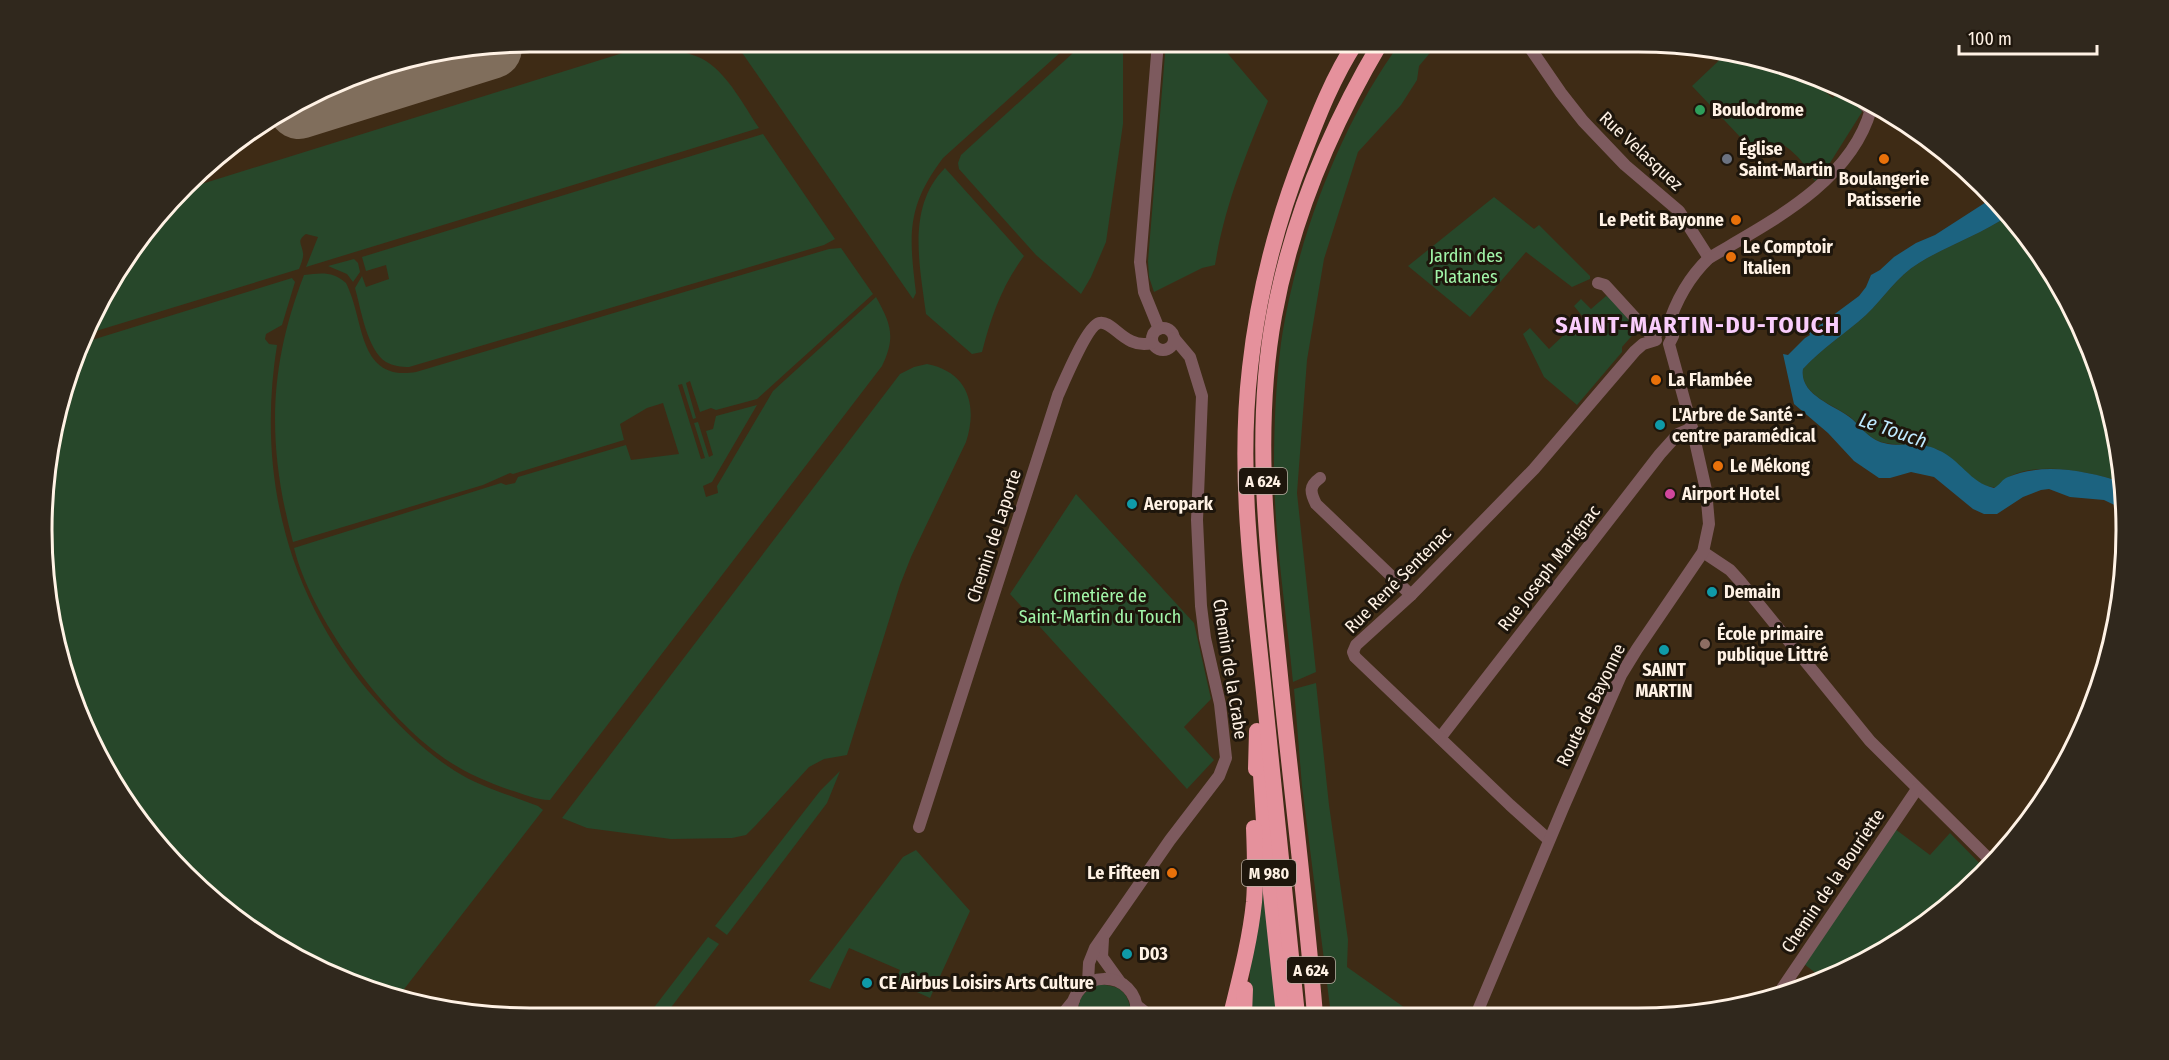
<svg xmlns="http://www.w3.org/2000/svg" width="2169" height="1060" font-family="'Fira Sans Condensed',sans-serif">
	<rect width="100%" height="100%" fill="#3e2b15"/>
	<g fill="#27472a">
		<path d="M658,42H663C675,53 692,52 706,61C729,76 744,106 759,128L306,267L318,237L306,234C296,241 302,244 303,253C304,257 301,264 299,269L83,335L124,259L192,187Z"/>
		<path d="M744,42H1072L943,158C906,207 909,235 916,293L913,299L736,44Z"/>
		<polygon points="1085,42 1123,42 1123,124 1106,242 1091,277 1081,294 1036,255 959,169 958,163 961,155"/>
		<path d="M1166,42H1218L1268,101C1245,157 1225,204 1215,265L1202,268L1154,292L1149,277L1148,261Z"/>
		<path d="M1401,42H1446L1434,48L1419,66L1417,80L1401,105L1358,152L1324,259L1307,360L1297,493L1316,672L1293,682C1286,610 1274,537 1274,465C1274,425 1276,383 1281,343C1296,242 1340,124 1401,42Z"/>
		<path d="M1729,51L1797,70L1833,98L1838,92L1844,89L1857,96L1862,112L1823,174L1815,181L1804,168L1806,167C1799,157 1791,150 1781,143L1766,158L1763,156L1760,158L1692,86Z"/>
		<path d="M763,134L835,239L824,245L409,367C401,367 393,366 386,362C367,350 361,309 355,288L362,276L366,287L389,279L386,265L366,271L362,257Z"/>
		<path d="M945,168L1024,256C1002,285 991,317 982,352L972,354L926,314C920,266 906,207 945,168Z"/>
		<polygon points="1494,197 1534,229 1539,225 1590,276 1590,279 1572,287 1526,252 1470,317 1408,266"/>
		<path d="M2009,215L2045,259L2090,344L2118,435L2122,482C2090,472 2021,456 1997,487C1975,490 1957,457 1936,449C1916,441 1903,447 1886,443C1868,440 1862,426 1849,416C1834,405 1799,394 1803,369C1822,348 1845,334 1866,315C1884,298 1897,276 1919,263C1948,245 1980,235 2009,215Z"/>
		<path d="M841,248L873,294L757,399L716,410L711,408L700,412L690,381L686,383L696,418L693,419L682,384L678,385L701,459L705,458L694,423L698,422L709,457L713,455L706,431L713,429L716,416L757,405L712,482L703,486L706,497L718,493L717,486L773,391L876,297C891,324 896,337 882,366L550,800C536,800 524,794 510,790C484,781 459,770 437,753C380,710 311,617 294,548L501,483L506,485L515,483L518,477L626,445L631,460L679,454L663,403L647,408L620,424L624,440L513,474L510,473L483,485L293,542C267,446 268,368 304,275C321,273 333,271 346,283C365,320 357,382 416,372L829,249Z"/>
		<polygon points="354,259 358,263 360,272 353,282 347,274 328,266"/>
		<path d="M292,278L295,282L282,325L266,334L265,339L269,344L277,345C256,476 288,601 377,701C400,727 425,752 455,771C480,787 510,795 538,806L543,810L398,997L343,981L208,897L143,827L92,746L46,594L51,434L79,344Z"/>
		<polygon points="1606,296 1613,300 1637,330 1622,347 1622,352 1577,405 1544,377 1523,334 1530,328 1549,349 1583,317 1574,306 1581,299 1591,309"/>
		<path d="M927,364C968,372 978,405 966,442L911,557L900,585L847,755L824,759L809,767L756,825L746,835L732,838L671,839L587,828L562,818L900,374L914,367Z"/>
		<polygon points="1076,494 1194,623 1211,699 1184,727 1214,760 1187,789 1010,594"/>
		<polygon points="1316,683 1329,805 1348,940 1347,967 1415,1015 1331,1015 1302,786 1294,689"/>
		<polygon points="840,771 827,803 727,935 715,926 820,791"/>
		<polygon points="1895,829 1930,855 1950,833 1985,869 1936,917 1826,981 1804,964"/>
		<polygon points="916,850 970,911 930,998 895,982 900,970 849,948 830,989 809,981 903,857"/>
		<polygon points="1264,878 1278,1015 1250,1015 1250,969"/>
		<polygon points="708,937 719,944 663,1018 646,1018"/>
		<path d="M1097,984C1121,986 1127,990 1132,1014L1078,1016C1079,996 1081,995 1097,984Z"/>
	</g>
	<path fill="#1c6380" d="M1994,197L2009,215C1980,235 1948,245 1919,263C1897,276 1884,298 1866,315C1845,334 1822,348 1803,369C1799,394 1833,405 1848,416C1861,425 1867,439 1884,443C1902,448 1917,440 1938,450C1960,459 1970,483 1994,488C2000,485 2002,479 2008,477C2044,462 2086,471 2122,482L2125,510L2104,500L2070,497L2049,489L2041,490L2023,497L1997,514H1984L1973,509L1934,477L1911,472L1890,478H1879L1854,461L1828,433L1794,404L1783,354L1788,355L1805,338L1810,335L1809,333L1859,296L1866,287L1871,275L1880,270L1894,257L1916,243L1935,235Z"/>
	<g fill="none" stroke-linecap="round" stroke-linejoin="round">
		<polyline stroke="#806e5c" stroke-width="62" points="299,108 491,48"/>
		<g stroke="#7d5a5e" stroke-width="12">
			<polyline points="1158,42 1140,262 1144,292 1159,329"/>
			<polyline points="1526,42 1561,93 1583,121 1625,165 1679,211 1709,258"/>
			<polyline points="1860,98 1862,103 1868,108 1878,108"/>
			<polyline points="1598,283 1605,285 1648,332 1656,335"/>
			<circle cx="1163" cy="339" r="11"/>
			<path d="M1667,329C1675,303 1689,277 1709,258C1770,222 1851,182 1871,109"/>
			<path d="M1320,478C1309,486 1310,492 1316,504L1411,595"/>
			<polyline points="1703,552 1730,570 1740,581 1870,741 1992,862"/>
			<polyline points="1440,738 1660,454 1678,434 1692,428"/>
			<path d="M919,827L1058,395C1064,382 1087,326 1099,323C1113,319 1124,350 1152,343"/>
			<polyline points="1549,840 1510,805 1355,657 1353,652 1356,645 1411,595 1534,469 1635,351 1643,344 1656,340"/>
			<polyline points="1103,939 1102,957 1120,982"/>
			<polyline points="1088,983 1089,963 1095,948 1170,840 1219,776 1226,758 1220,704 1205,638 1201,606 1197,520 1202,396 1190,357 1174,338"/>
			<polyline points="1779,993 1917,789"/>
			<polyline points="1136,1005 1150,1016"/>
			<polyline points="1476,1015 1563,808 1621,675 1637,649 1703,552 1709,524 1706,490 1692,428 1669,344 1673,336 1667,329"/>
			<polyline points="1061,1016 1074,1000"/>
			<path d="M1072,1016C1068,967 1140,966 1137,1016"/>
		</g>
		<g stroke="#e5919c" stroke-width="16">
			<polyline points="1260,759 1265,837 1284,1015"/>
			<polyline points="1256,769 1257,731"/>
			<path d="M1231,1015C1240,978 1250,941 1254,902C1256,877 1255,853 1254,828"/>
			<polyline points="1244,1015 1245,989"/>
			<path d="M1297,1015C1286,911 1276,806 1265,702C1254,592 1237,479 1250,368C1258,295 1276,224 1303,155C1318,116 1333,77 1356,42"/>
			<path d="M1315,1015C1305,892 1289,769 1277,646C1266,536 1254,425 1274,316C1292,217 1330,128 1381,42"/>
		</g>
	</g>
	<circle fill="#2e9e5b" stroke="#1e160c" stroke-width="2" cx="1700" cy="110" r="6"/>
	<circle fill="#6b7280" stroke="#1e160c" stroke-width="2" cx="1727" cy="159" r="6"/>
	<g fill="#e8710a" stroke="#1e160c" stroke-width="2">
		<circle cx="1884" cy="159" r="6"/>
		<circle cx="1736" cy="220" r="6"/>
		<circle cx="1731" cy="257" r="6"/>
		<circle cx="1656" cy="380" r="6"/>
		<circle cx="1718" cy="466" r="6"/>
		<circle cx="1172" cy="873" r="6"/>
	</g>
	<g fill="#0f9aa8" stroke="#1e160c" stroke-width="2">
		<circle cx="1660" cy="425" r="6"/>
		<circle cx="1132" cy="504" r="6"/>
		<circle cx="1712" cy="592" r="6"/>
		<circle cx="1664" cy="650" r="6"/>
		<circle cx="1127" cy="954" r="6"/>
		<circle cx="867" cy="983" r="6"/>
	</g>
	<circle fill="#d1479c" stroke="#1e160c" stroke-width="2" cx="1670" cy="494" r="6"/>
	<circle fill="#8d6e63" stroke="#1e160c" stroke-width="2" cx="1705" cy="644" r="6"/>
	<g text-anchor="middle" stroke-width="6" stroke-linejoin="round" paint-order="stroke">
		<g fill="#1e160c" stroke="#bcb0a4" stroke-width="1.5">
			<rect x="1239" y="468" width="48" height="26" rx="4.5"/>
			<rect x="1242" y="860" width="54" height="26" rx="4.5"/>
			<rect x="1287" y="957" width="48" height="26" rx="4.5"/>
		</g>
		<g font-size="16" font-weight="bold" fill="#fff2e5">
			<text x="1263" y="487">A 624</text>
			<text x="1269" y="879">M 980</text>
			<text x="1311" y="976">A 624</text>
		</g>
		<g font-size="18" font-weight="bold" fill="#fff2e5" stroke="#1e160c" text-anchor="start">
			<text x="1712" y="116">Boulodrome</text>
			<text x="1739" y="155">Église<tspan x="1739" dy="21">Saint-Martin</tspan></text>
			<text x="1884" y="185" text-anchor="middle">Boulangerie<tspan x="1884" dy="21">Patisserie</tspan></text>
			<text x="1724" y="226" text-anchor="end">Le Petit Bayonne</text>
			<text x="1743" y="253">Le Comptoir<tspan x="1743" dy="21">Italien</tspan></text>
			<text x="1668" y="386">La Flambée</text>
			<text x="1672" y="421">L'Arbre de Santé -<tspan x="1672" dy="21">centre paramédical</tspan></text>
			<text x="1730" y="472">Le Mékong</text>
			<text x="1682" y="500">Airport Hotel</text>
			<text x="1144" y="510">Aeropark</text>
			<text x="1724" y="598">Demain</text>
			<text x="1717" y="640">École primaire<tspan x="1717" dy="21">publique Littré</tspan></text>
			<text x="1664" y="676" text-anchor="middle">SAINT<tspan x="1664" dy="21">MARTIN</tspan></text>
			<text x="1160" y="879" text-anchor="end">Le Fifteen</text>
			<text x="1139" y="960">D03</text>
			<text x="879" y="989">CE Airbus Loisirs Arts Culture</text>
		</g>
		<g font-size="18" fill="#fff2e5" stroke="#1e160c">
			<text transform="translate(1641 151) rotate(43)" y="6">Rue Velasquez</text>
			<text transform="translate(994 536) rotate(-72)" y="6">Chemin de Laporte</text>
			<text transform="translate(1549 568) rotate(-52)" y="6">Rue Joseph Marignac</text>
			<text transform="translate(1398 580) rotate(-45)" y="6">Rue René Sentenac</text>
			<text transform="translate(1230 669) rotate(81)" y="6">Chemin de la Crabe</text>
			<text transform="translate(1591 705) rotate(-64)" y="6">Route de Bayonne</text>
			<text transform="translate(1833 881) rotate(-56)" y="6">Chemin de la Bouriette</text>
		</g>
		<g font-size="18" fill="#a2f6a9" stroke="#1e160c">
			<text x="1466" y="262">Jardin des<tspan x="1466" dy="21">Platanes</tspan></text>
			<text x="1100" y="602">Cimetière de<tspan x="1100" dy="21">Saint-Martin du Touch</tspan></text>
		</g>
		<g font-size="20" font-style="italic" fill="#bee9fe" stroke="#1e160c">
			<text transform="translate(1893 430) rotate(19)" y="7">Le Touch</text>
		</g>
		<g font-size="24" font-weight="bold" letter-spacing="1.5" fill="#facdfc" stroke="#1e160c">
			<text x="1698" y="333">SAINT-MARTIN-DU-TOUCH</text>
		</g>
	</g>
	<path d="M0 0H2169V1060H0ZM530 52H1638A478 478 0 0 1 2116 530V530A478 478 0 0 1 1638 1008H530A478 478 0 0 1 52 530V530A478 478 0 0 1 530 52Z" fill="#30281d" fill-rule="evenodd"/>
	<path fill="none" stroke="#fff2e5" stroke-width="3" d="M530 52H1638A478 478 0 0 1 2116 530V530A478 478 0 0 1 1638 1008H530A478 478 0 0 1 52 530V530A478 478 0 0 1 530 52Z"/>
	<path d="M1959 45v9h138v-9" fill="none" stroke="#fff2e5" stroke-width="3"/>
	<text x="1968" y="45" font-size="18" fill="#fff2e5" stroke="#1e160c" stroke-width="4.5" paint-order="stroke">100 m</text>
</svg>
